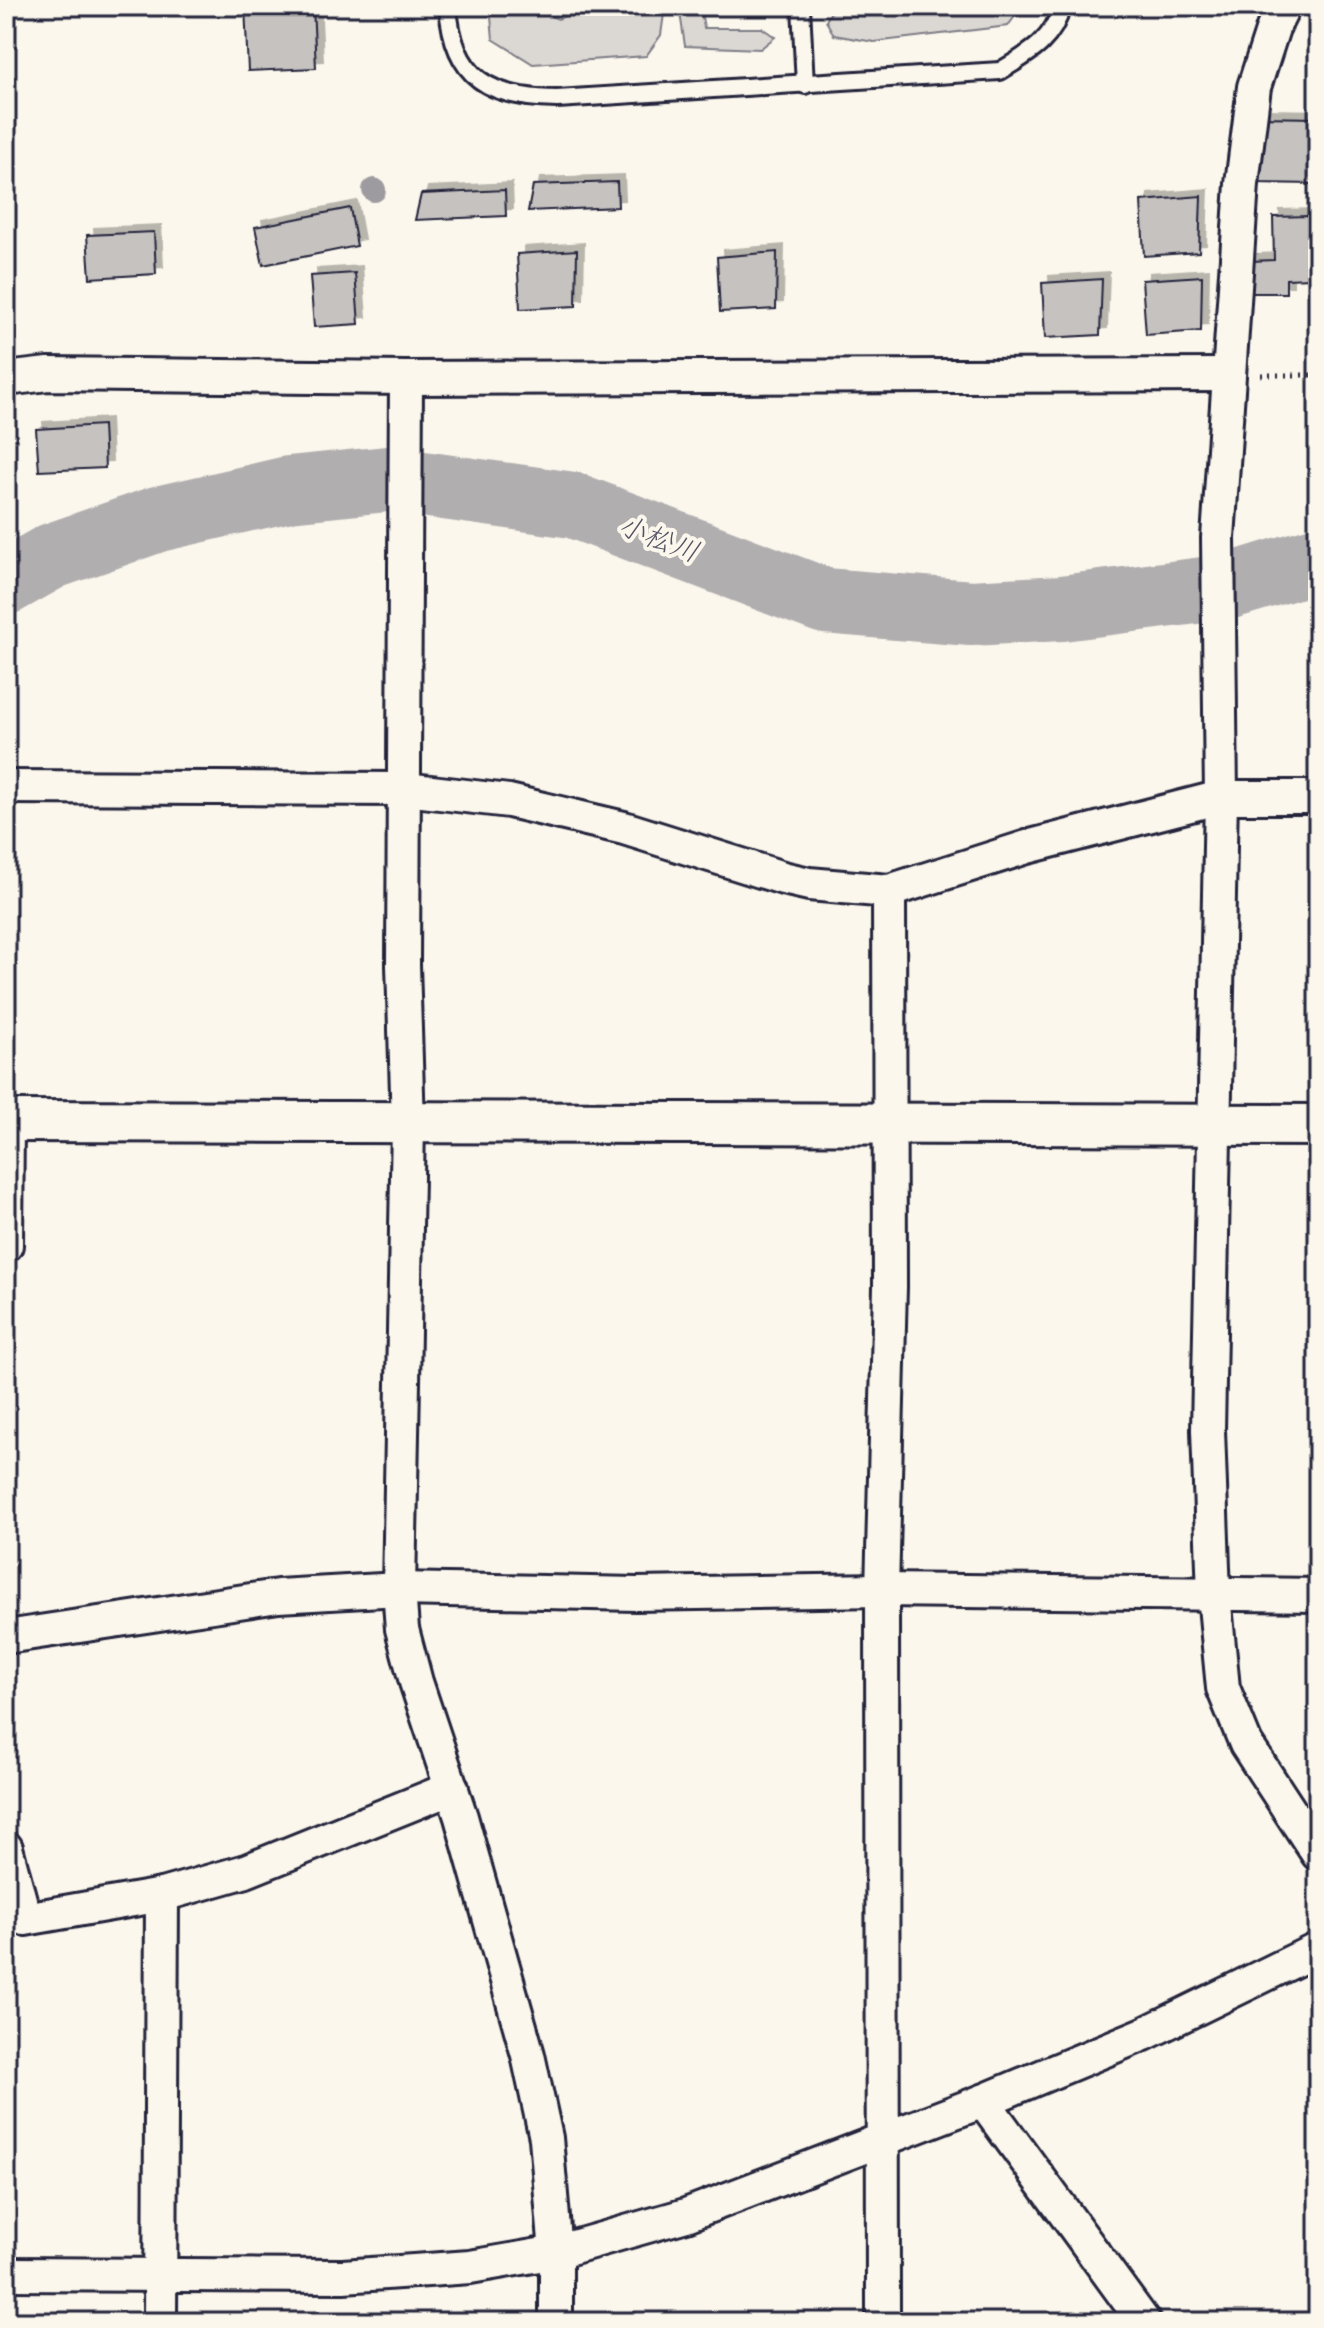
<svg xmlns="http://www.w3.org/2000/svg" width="1324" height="2328" font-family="'Indie Flower','Klee One',sans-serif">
	<defs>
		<filter id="shadow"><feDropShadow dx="7" dy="-7" stdDeviation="0" flood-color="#0004"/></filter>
	</defs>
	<rect width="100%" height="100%" fill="#fbf7ec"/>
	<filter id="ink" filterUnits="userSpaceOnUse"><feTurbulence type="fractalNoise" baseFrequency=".0125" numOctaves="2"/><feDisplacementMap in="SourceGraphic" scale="16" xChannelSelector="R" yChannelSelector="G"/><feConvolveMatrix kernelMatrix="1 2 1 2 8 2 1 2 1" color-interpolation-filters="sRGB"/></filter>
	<g filter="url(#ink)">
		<g fill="#dbd8d3" stroke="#7e7d87" stroke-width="2">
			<polygon points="490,6 525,6 558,19 590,6 665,7 661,35 646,56 533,64 493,39"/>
			<polygon points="679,6 700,6 704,28 762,28 775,37 760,49 685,46"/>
			<polygon points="834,6 1022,6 1008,26 874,42 834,35 826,21"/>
		</g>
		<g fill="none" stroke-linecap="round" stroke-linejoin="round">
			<polyline stroke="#b1aeb0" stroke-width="66" points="6,582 52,556 158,519 289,489 387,479 573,505 825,601 971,613 1062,608 1227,587 1318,559"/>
		</g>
		<g fill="#c6c2c0" stroke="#22223b" stroke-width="2" filter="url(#shadow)">
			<polygon points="245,6 313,6 316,68 248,71"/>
			<polygon points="1258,117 1317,118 1315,184 1257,183"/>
			<polygon points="617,182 618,207 528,211 533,185"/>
			<polygon points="505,190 506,216 415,220 421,194"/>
			<polygon points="1201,196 1199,252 1144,256 1141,201"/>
			<polygon points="350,208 357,246 263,265 255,227"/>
			<polygon points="1309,216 1311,278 1286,279 1286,293 1250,293 1250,261 1274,260 1273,217"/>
			<polygon points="154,232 156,274 90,278 87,235"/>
			<polygon points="577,250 576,306 520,309 517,254"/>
			<polygon points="777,252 776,309 720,312 717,257"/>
			<polygon points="355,273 359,324 314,327 310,276"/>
			<polygon points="1202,276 1201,331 1146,335 1142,280"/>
			<polygon points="1102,279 1100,335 1045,338 1042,283"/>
			<polygon points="103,425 105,468 39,471 36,429"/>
		</g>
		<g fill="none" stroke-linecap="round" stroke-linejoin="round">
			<g stroke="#22223b" stroke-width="22">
				<g id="service">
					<path d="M448,6C453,79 490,98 557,99L1000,71C1030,53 1053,41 1062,6"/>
					<polyline points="801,6 805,85"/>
				</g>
			</g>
			<g stroke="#22223b" stroke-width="38">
				<g id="minor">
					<polyline points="1284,6 1273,28 1254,87 1242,184 1218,538 1221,797 1208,1430 1214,1595 1223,1688 1246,1744 1318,1854"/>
					<polyline points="406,378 403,965 408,1125 399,1589 402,1629 416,1682 461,1817 528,2055 546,2138 556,2252 556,2322"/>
					<polyline points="6,379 48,374 406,378 1228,375"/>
					<polyline points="6,787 405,789 509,801 624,828 783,878 809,884 889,891 1027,847 1221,797 1318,797"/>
					<polyline points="6,1245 7,1121"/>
					<polyline points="6,1637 278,1596 399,1589 636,1594 882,1590 1318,1595"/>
					<polyline points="6,1848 25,1919 162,1895 246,1871 452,1788"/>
					<polyline points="983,2101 1144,2322"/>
					<polyline points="6,2274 343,2276 470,2267 556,2252 686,2215 983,2101 1144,2034 1318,1949"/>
					<polyline points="160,2322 162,1895"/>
					<polyline points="883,2322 882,1590 890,1287 889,891"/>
				</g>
			</g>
			<g stroke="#22223b" stroke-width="46">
				<polyline id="tertiary" points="6,1121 1318,1125"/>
			</g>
			<polyline stroke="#22223b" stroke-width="5" stroke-dasharray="2 6" stroke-linecap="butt" points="1261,375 1318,375"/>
			<use href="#service" stroke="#fbf7ec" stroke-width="16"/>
			<use href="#minor" stroke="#fbf7ec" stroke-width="32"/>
			<use href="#tertiary" stroke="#fbf7ec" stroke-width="40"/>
		</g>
		<circle fill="#9d9ba0" cx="374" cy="190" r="12"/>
	</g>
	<g text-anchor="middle" stroke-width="8" stroke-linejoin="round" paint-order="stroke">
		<g font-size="28" font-style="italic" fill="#545364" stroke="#fbf7ec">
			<text transform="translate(659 538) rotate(21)" y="10">小松川</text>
		</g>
	</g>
	<rect width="1324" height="2328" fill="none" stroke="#fbf7ec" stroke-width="32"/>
	<rect x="16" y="16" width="1292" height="2296" fill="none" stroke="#22223b" stroke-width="3" filter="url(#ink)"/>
</svg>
